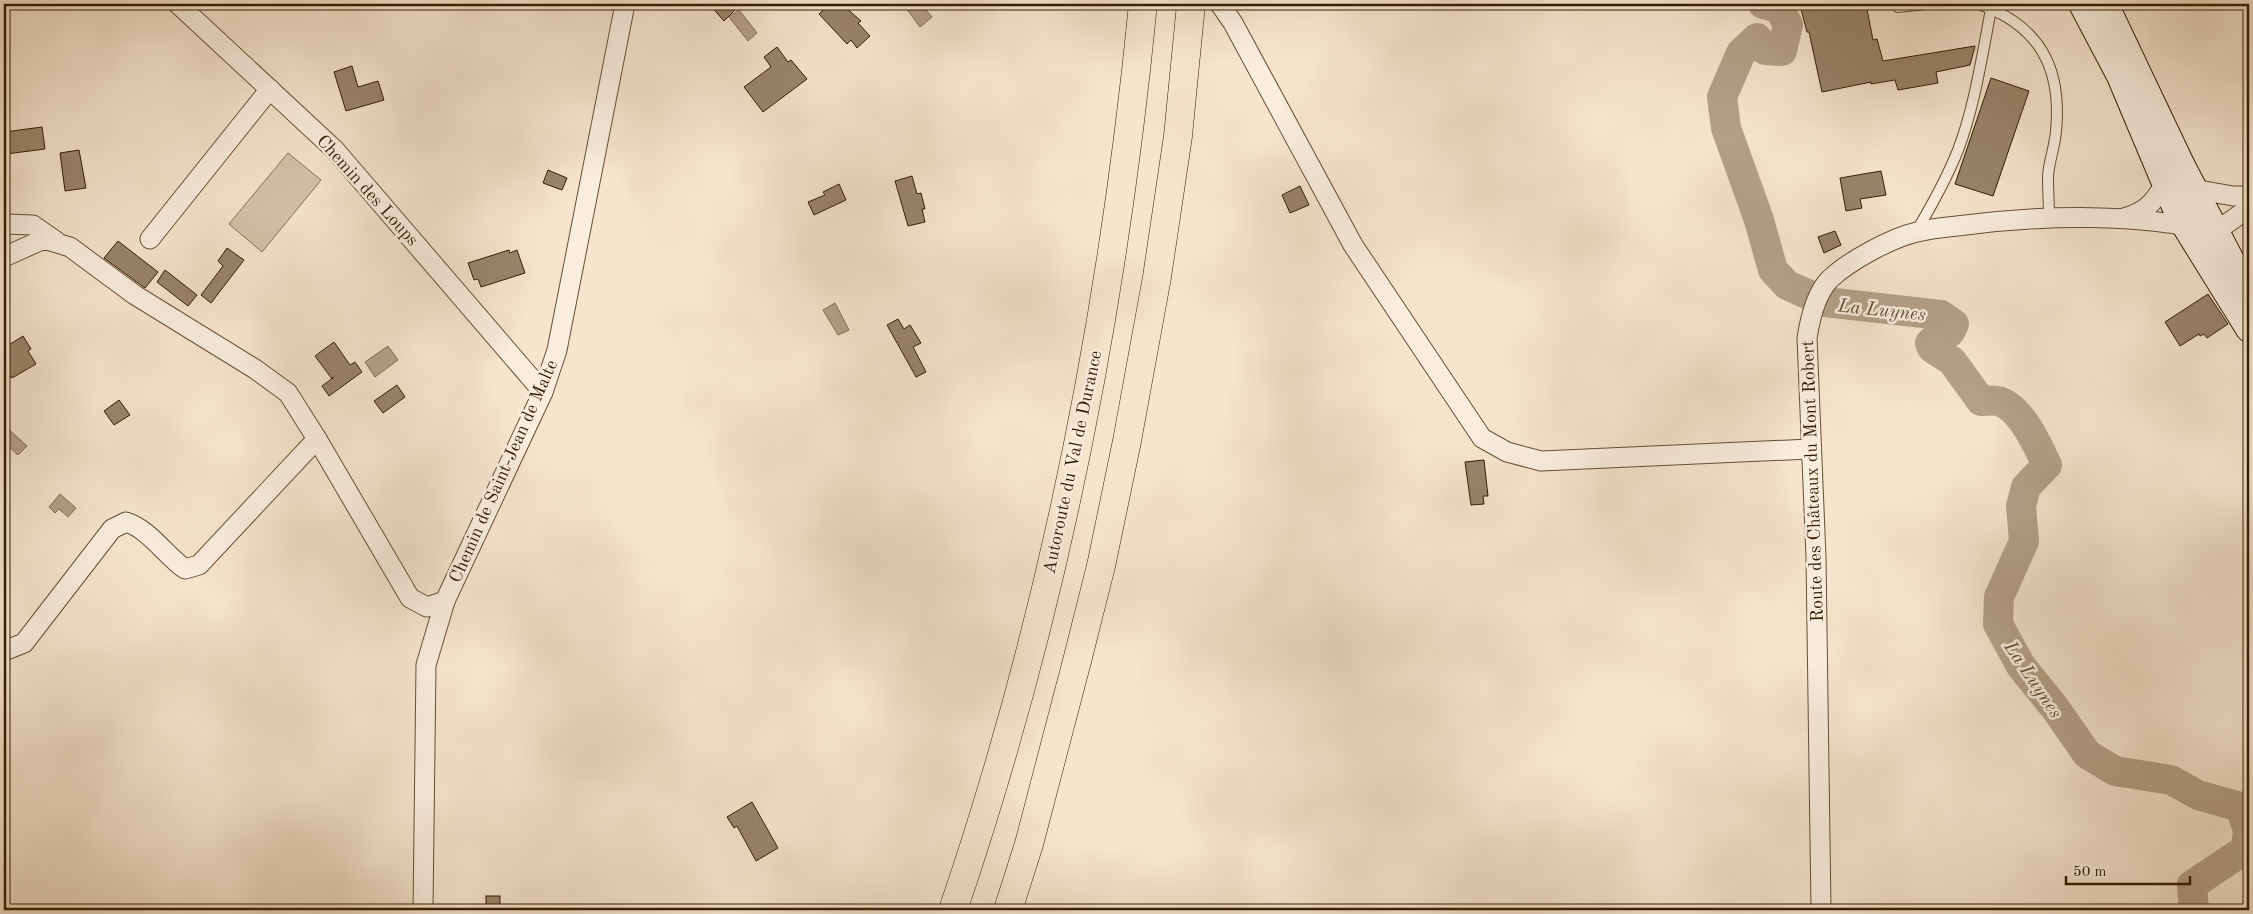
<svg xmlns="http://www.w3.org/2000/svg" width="2253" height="914" font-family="'Old Standard TT',serif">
	<rect width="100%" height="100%" fill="#f6e4cc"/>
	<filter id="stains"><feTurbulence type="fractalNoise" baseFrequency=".004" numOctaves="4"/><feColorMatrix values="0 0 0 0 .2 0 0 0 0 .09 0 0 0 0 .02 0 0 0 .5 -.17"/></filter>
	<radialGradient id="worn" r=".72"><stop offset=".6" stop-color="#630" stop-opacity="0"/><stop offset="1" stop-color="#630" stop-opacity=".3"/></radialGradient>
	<polygon fill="#d5c2a9" stroke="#867054" points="288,153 321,180 262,252 229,224"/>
	<g fill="#b5a087" stroke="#826c51">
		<polygon points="903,4 921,4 932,17 920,27"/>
		<polygon points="739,10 757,33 748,41 729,17"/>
		<polygon points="835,303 849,330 838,335 823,310"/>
		<polygon points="388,346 398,360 375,377 365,362"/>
		<polygon points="5,426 27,446 18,455 4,442"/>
		<polygon points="60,494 76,508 68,517 59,509 55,513 49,507"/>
	</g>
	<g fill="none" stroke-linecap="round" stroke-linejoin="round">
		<path stroke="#b5a087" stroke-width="30" d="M1763,4L1779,8L1788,25L1782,51L1765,50L1757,38L1741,53L1722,97L1726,128L1759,220L1773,270L1787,285L1825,302L1941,315L1954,324L1950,332L1939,335L1930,343L1932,348L1952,361L1981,401C1986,401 1992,400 1997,401C2020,405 2038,446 2047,465L2026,487L2021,506L2024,541L1999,597L1998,624L2021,666L2055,708L2087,754L2115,771L2171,780L2198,795L2240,807L2248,830L2246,849L2192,885L2194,910"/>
	</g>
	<g fill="#9a846a" stroke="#361d00">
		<polygon points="709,4 741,4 724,21"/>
		<polygon points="830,4 838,4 843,9 845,7 861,21 858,23 870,36 857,48 851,40 847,44 819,14"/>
		<polygon points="1824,4 1866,4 1873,40 1877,39 1883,61 1975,46 1970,65 1936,72 1938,83 1898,90 1895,80 1871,84 1871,82 1822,92 1809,32 1807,32 1801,9"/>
		<polygon points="777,47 788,62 791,60 807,79 763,112 744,87 771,67 764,57"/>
		<polygon points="352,66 358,87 378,81 384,100 346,111 334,72"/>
		<polygon points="1991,78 2029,91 1993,196 1955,184"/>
		<polygon points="42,127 45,149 6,154 4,132"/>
		<polygon points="79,150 86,188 65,191 60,153"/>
		<polygon points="548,170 567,178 562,190 543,183"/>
		<polygon points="1881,171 1886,195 1860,199 1862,208 1846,211 1840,178"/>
		<polygon points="912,176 917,194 921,193 925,209 922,209 925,222 908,226 895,181"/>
		<polygon points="839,184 846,200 814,215 808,202 825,195 823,192"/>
		<polygon points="1300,186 1309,205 1290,213 1282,195"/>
		<polygon points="1835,231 1841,245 1824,253 1818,237"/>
		<polygon points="118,241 158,272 145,288 104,258"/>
		<polygon points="227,248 244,260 211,303 201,295 223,266 218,261"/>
		<polygon points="509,250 510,253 517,250 525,273 481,287 478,279 474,280 468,263"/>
		<polygon points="165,270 197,295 188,306 157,282"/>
		<polygon points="2208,294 2228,324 2207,338 2204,334 2200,336 2199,334 2180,346 2165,322"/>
		<polygon points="898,319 904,329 910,325 921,343 913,347 926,372 916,377 887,325"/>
		<polygon points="23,336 31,349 28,351 36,364 12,378 11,376 4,380 4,348"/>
		<polygon points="334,342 350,365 355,362 362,372 329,396 322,386 334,377 332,379 315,356"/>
		<polygon points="397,385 405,397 383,413 374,401"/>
		<polygon points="119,400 130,415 114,425 104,411"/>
		<polygon points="1484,460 1488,496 1483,496 1484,504 1471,505 1465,462"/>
		<polygon points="752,802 778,848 756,861 737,826 734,828 727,817"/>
		<rect x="486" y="896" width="14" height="14"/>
	</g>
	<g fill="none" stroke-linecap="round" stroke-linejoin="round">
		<g stroke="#664f33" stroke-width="12">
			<g id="lane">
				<path d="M1979,4C2040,26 2062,68 2056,131C2055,146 2049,161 2048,176C2048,190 2049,204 2049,218"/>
				<polyline points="1898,7 1926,4"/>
				<path d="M1916,232C1932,205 1947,178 1958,150C1975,106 1983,50 1992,4"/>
			</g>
		</g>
		<g stroke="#664f33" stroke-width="21">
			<g id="street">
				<polyline points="178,4 335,150 543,392"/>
				<polyline points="1220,4 1233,23 1353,245 1482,438 1507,452 1541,461 1810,449"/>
				<path d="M2124,218C2146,212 2153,203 2165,184L2233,196H2249"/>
				<polyline points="4,224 33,225 56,241"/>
				<polyline points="150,239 270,89"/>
				<polyline points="4,257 44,239 70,247 135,295 255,369 288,393 317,439 410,598 427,607 445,601"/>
				<path d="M4,651L24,643L112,529L126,522C149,529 165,555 185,569L199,565L317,439"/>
				<polyline points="423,910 426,665 445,601 543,392 557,350 625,4"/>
				<path d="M1821,910L1816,557L1807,338C1810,319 1816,293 1830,279C1849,261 1891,238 1917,232C1932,228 1950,227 1966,225C2044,215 2139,213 2215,232L2249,208"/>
			</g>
		</g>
		<g stroke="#361d00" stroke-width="28">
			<g id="secondary">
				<polyline points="2082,4 2120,76 2179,216 2249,329"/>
				<polyline points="2105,4 2181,164 2249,295"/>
			</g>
		</g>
		<g stroke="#361d00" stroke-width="29">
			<g id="highway">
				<path d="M953,910C1053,617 1113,311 1143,4"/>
				<polyline points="1008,910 1029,844 1077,661 1101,566 1127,441 1157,277 1178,136 1191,4"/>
			</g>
		</g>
		<use href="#lane" stroke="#f9edde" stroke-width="10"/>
		<use href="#street" stroke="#f9edde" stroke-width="19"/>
		<use href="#secondary" stroke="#f9edde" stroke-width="26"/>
		<use href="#highway" stroke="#f6e4cc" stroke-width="28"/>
	</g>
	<g text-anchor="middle" stroke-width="5" stroke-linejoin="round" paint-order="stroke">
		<g font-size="18" fill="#361d00" stroke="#f9edde">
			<text transform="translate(368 190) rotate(48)" y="6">Chemin des Loups</text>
			<text transform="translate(1072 462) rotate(-78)" y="6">Autoroute du Val de Durance</text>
			<text transform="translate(503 471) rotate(-66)" y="6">Chemin de Saint-Jean de Malte</text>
			<text transform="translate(1812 481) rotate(-92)" y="6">Route des Châteaux du Mont Robert</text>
		</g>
		<g font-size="19" font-style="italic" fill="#624b2f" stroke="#f9edde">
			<text transform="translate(1882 309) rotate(6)" y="7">La Luynes</text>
			<text transform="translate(2034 679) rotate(56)" y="7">La Luynes</text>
		</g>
	</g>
	<rect width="2253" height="914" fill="none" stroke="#f6e4cc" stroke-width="20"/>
	<rect x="5" y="5" width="2243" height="904" fill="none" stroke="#361d00" stroke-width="2.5"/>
	<rect x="10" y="10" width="2233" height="894" fill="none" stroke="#361d00"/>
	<path d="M2066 876v8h124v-8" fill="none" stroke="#361d00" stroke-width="2.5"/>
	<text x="2073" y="876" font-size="15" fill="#361d00" stroke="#f9edde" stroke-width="4" paint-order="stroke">50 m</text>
	<rect width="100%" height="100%" filter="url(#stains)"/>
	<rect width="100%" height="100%" fill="url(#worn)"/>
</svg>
